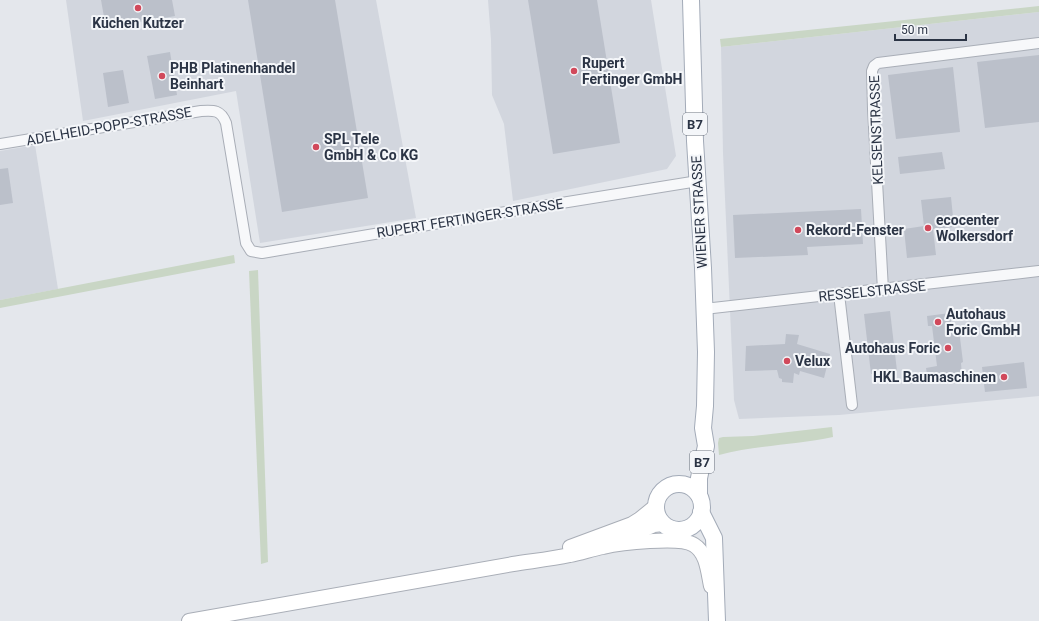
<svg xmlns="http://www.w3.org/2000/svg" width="1039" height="621" font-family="Roboto,sans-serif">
	<rect width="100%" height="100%" fill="#e4e7ec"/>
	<g fill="#d2d6de">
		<polygon points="66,0 376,0 416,218 260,243 236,91 83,121"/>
		<polygon points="488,0 651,0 676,156 667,169 513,201 504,124 492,95 491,40"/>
		<polygon points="1039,12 1039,396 839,415 739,419 734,400 723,153 721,47"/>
		<polygon points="35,145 58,289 0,300 0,151"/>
	</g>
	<g fill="#c9d6c5">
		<polygon points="1039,6 1039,12 721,47 720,39"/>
		<polygon points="234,255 235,263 0,308 0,300"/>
		<polygon points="258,270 268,562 261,564 249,271"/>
		<path d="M832,427L833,437C796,445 757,445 719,455L718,443L719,438L723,437L753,436Z"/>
	</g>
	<g fill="#bbc0ca">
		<polygon points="101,0 172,0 175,16 106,28"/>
		<polygon points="248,0 335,0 368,198 282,212"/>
		<polygon points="528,0 597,0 620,143 553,154"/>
		<polygon points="170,52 177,95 155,99 147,56"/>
		<polygon points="1039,55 1039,122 985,128 977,62"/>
		<polygon points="953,67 960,132 896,139 888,75"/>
		<polygon points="123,70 129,103 108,107 103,73"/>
		<polygon points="942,152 945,169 900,174 898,157"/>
		<polygon points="8,168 13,203 0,205 0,169"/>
		<polygon points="951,197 954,227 933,229 936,255 907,258 904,229 924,226 921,200"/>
		<polygon points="861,209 863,244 807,247 808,255 735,258 733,215"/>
		<polygon points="890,311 897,371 871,374 864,314"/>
		<polygon points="950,313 952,330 959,330 963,362 961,363 962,375 928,380 926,368 937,366 932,326 928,326 927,316"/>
		<polygon points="786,334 799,335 797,344 830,354 824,378 800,371 799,375 794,373 793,383 782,382 782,379 779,378 777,370 745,371 746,346 785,344"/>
		<polygon points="1024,362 1027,388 985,392 982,367"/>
	</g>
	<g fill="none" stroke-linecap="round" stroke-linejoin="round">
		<g stroke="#a9aeb7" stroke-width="12">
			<g id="minor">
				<path d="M0,144L201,111C214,110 221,110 226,123L246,243L251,251L262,253L487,215L698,181"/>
				<polyline points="883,290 873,109 872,71 874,66 878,63 1039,43"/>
				<polyline points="839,294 852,405"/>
				<polyline points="704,309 1039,271"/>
			</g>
		</g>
		<g stroke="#a9aeb7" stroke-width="16">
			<g id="secondary">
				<polyline points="617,541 654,525 663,524"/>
				<polyline points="570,547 632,524 640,519 656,506"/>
				<path d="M189,621L513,564C532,561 551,559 570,555C581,553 592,549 603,547C620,543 680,536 694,545C707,553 708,572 711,586"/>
			</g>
		</g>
		<g stroke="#a3abb8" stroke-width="18">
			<g id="primary">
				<polyline points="691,0 695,141 703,268 706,352 705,406 703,428 706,446 699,478 699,495"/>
				<circle cx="679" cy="507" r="23"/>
				<polyline points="701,512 714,538 717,621"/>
			</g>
		</g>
		<use href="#minor" stroke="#f7f8fa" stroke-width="10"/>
		<use href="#secondary" stroke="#fff" stroke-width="14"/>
		<use href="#primary" stroke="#fff" stroke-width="16"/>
	</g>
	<g fill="#d1495b" stroke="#f4f6f9" stroke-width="1.5">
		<circle cx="138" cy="8" r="4"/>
		<circle cx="574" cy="71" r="4"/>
		<circle cx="162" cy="76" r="4"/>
		<circle cx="316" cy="147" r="4"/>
		<circle cx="928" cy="228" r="4"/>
		<circle cx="798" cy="230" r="4"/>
		<circle cx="938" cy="322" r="4"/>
		<circle cx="948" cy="348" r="4"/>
		<circle cx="787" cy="361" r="4"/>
		<circle cx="1004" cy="377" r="4"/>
	</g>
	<g text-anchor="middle" stroke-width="4" stroke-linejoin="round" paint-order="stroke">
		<g fill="#f4f6f9" stroke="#676e7b" stroke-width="1">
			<rect x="683" y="113" width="24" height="22" rx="3"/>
			<rect x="690" y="451" width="24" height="22" rx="3"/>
		</g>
		<g font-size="13" font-weight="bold" fill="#2b3445">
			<text x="695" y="129">B7</text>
			<text x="702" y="467">B7</text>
		</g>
		<g font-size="14" font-weight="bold" fill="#2b3445" stroke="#f4f6f9" text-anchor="start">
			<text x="138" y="28" text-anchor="middle">Küchen Kutzer</text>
			<text x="582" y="68">Rupert<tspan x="582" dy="16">Fertinger GmbH</tspan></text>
			<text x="170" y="73">PHB Platinenhandel<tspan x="170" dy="16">Beinhart</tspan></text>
			<text x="324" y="144">SPL Tele<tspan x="324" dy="16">GmbH &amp; Co KG</tspan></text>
			<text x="936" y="225">ecocenter<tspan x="936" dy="16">Wolkersdorf</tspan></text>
			<text x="806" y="235">Rekord-Fenster</text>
			<text x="946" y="319">Autohaus<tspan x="946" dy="16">Foric GmbH</tspan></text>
			<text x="940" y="353" text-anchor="end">Autohaus Foric</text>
			<text x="795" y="366">Velux</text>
			<text x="996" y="382" text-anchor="end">HKL Baumaschinen</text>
		</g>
		<g font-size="14" fill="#2b3445" stroke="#f4f6f9">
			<text transform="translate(109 126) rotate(-10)" y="5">ADELHEID-POPP-STRASSE</text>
			<text transform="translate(876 130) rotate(-92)" y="5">KELSENSTRASSE</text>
			<text transform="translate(699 212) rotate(-93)" y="5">WIENER STRASSE</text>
			<text transform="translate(470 218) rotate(-9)" y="5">RUPERT FERTINGER-STRASSE</text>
			<text transform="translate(872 291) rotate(-6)" y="5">RESSELSTRASSE</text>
		</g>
	</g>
	<path d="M895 34v6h71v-6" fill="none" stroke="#2b3445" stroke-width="2"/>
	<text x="901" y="34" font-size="12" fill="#2b3445" stroke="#f4f6f9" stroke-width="3" paint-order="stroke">50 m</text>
</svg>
